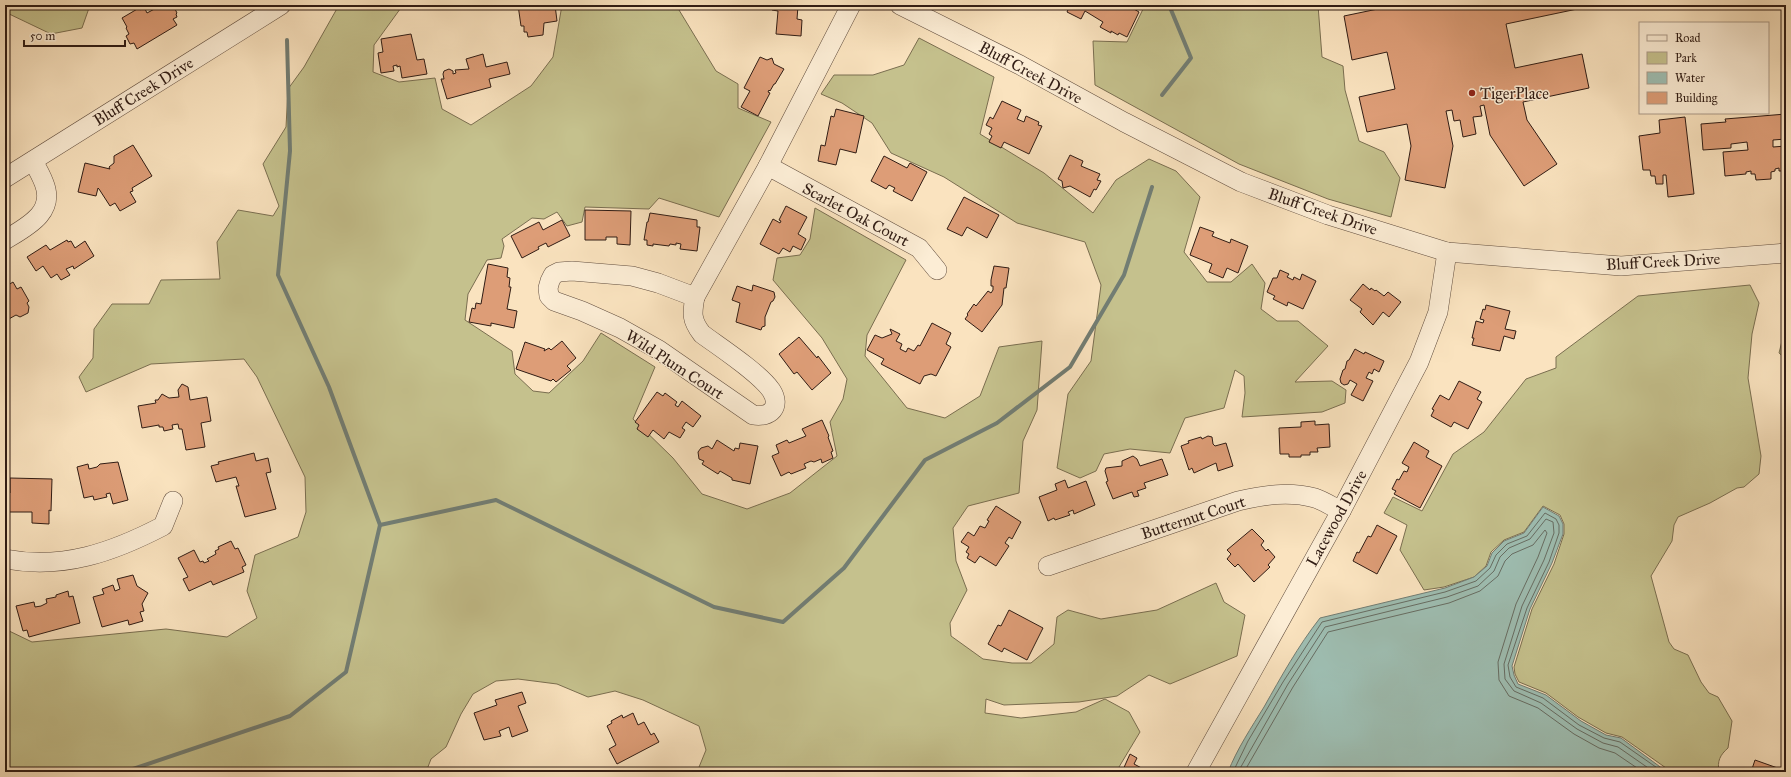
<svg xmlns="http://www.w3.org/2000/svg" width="1791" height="777" font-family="'IM FELL Great Primer',serif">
	<rect width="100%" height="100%" fill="#fae3bf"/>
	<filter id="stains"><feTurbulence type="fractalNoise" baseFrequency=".005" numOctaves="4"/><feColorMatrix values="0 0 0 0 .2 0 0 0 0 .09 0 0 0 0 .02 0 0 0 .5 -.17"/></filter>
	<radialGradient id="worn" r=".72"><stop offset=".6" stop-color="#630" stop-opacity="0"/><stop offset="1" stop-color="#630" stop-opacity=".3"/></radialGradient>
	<g fill="#c5c18d" stroke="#7a6e50">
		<polygon points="5,5 105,5 89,8 82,28 51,34 5,12"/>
		<polygon points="339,5 403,5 374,45 373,72 399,82 435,78 442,109 471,125 531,86 553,57 562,5 685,5 679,10 716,71 738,84 738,108 771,122 719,217 659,198 649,209 585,207 582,222 567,226 557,212 544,219 532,218 502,239 504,246 501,258 487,260 468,294 465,320 512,351 515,374 533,391 549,393 583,361 601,333 655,367 633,419 673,458 702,494 747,509 790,493 837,456 830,422 843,399 847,379 822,338 773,280 777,258 800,255 810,239 815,208 906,260 867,335 865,356 907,408 945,418 980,396 999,347 1042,341 1037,410 1023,441 1019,493 968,506 953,528 956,561 967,590 950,623 951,636 983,659 1012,663 1031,663 1054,644 1057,617 1068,610 1101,619 1157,610 1216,583 1224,602 1245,615 1237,656 1170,684 1149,675 1117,696 1079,702 1004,705 986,699 985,713 1021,718 1076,712 1105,699 1129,712 1140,732 1116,772 697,772 706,750 699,726 643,700 615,691 588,697 557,684 518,679 496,681 473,694 461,714 446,747 431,759 426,772 5,772 5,629 32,642 166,629 227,637 257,618 247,591 255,555 298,537 306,512 305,477 257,377 244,359 151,364 86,392 79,377 93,358 94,329 112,304 149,304 161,280 220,279 217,242 238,210 273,216 279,206 263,164 286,127 288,89 304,67"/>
		<polygon points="1145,5 1318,5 1322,57 1343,66 1345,90 1359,141 1384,152 1400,178 1391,217 1328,199 1239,164 1095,85 1093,41 1127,42"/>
		<polygon points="919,38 994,77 980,134 1044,173 1093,213 1116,180 1149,159 1176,171 1200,197 1184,252 1207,282 1231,282 1252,264 1265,283 1261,309 1277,321 1298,321 1328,346 1295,382 1332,381 1346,390 1345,403 1322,412 1242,417 1245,393 1244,376 1235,370 1224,408 1185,418 1170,453 1130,449 1104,454 1096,471 1080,478 1057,468 1068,394 1091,361 1101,285 1085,242 1017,223 944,177 891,153 872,123 842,103 821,94 834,75 873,75 904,65"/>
		<path d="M1750,285L1759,303L1752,334L1748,378L1761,456L1759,474L1744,487L1737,488L1710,503L1678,517L1674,525L1672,541L1651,576L1669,642L1674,649L1688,655L1701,682L1709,693L1718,697L1732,721L1728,748C1720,755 1717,761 1719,772H1669L1666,768L1622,737L1606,733L1578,717L1546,693L1519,682L1515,674L1514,667L1532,609L1554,564L1564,534V524L1560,515L1543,506L1524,532L1504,540L1491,552L1486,566L1474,577L1444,587L1424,590L1400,550L1407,525L1384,513L1393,497L1422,511L1453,454L1484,432L1526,379L1556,368V357L1638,296Z"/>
		<polygon points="1786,325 1786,359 1779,353"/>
	</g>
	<path fill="#9ebeb2" stroke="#727d73" d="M1543,507L1559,516L1563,524V534L1552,563L1530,609L1512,666L1514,675L1518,684L1546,695L1581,721L1606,735L1621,738L1667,772H1228C1237,749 1251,728 1264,707C1281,677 1298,646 1320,618L1445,588L1474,577L1487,566L1492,553L1504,541L1524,533Z"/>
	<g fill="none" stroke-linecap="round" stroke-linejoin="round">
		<g stroke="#676d63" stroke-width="1">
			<polyline points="1233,772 1248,741 1283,682 1322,622 1445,592 1476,581 1490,568 1496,555 1507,544 1527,536 1545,513 1556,519 1559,525 1559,533 1549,562 1527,608 1508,665 1510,677 1516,687 1543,698 1579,725 1604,738 1620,742 1663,772"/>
			<polyline points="1238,772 1288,684 1325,627 1447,597 1478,586 1494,571 1500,557 1509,548 1530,539 1546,519 1553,522 1554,533 1544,560 1522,606 1504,664 1505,679 1514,691 1541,703 1577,729 1603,743 1618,747 1654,772"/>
			<polyline points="1244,772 1293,687 1328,632 1449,603 1480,591 1498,576 1505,561 1512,554 1533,545 1545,530 1547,533 1538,557 1516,604 1498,662 1499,680 1509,696 1538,708 1574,734 1599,748 1615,753 1643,772"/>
		</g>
		<g stroke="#727d73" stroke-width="4">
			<polyline points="287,40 290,151 278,275 329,387 380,525"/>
			<polyline points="1162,95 1191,58 1169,5"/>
			<polyline points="124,772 290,716 346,672 380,525 496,500 714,607 783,622 844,568 925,460 997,423 1070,367 1124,275 1152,187"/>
		</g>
	</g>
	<g fill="#dd9d77" stroke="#301c14">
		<polygon points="162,5 173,5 177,13 176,14 177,17 173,19 177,25 137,49 134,43 130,44 126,36 129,34 126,28 127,27 122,18 139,8 140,10 144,7 147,13"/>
		<polygon points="518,5 555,5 557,21 544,23 543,35 528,37 527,32 524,32 524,26 521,26"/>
		<polygon points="772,5 809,5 809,7 798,6 797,19 802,20 801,36 776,34 778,11 772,10"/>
		<polygon points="1070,5 1127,5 1139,12 1127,37 1119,33 1118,35 1111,31 1111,33 1100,27 1103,22 1085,11 1081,19 1067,12"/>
		<polygon points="1397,5 1581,5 1582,8 1506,24 1515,68 1582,54 1589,88 1523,102 1527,120 1557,164 1524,186 1490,135 1484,105 1480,106 1482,116 1473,117 1476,134 1463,137 1460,120 1454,121 1452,110 1446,111 1453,146 1445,188 1405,180 1411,146 1407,124 1367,132 1359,97 1395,89 1387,52 1352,60 1344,16"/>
		<polygon points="411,34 417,60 424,59 427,74 402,78 400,66 397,67 397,65 393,66 394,71 381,73 378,53 383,52 381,39"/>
		<polygon points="483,54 486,67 507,62 510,74 489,79 491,87 447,99 441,79 444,79 443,74 444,71 449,69 453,71 453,74 456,73 455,70 469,69 466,59"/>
		<polygon points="760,57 767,60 772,58 774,64 784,69 775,84 774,84 770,91 769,90 768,92 770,93 758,116 741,107 750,91 744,88"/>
		<polygon points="1002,101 1021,110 1017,119 1024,122 1026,116 1039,122 1038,125 1042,126 1029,154 1004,142 1001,148 989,142 992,136 989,134 992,128 986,125 990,117 993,119"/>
		<polygon points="836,109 864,116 856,153 840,149 836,165 818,161 821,145 825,146 831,116 834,117"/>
		<polygon points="1786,114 1786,139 1773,140 1773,147 1786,146 1786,171 1779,171 1779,168 1775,169 1775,171 1771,172 1771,179 1756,180 1755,174 1751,174 1751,171 1746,172 1746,174 1725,176 1723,152 1748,150 1747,142 1731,144 1731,148 1703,150 1701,124 1726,122 1725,119"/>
		<polygon points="1685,117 1694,194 1668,197 1666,175 1663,175 1663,184 1656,184 1655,176 1651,176 1650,170 1643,170 1639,136 1660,133 1659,120"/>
		<polygon points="133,145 152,176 132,188 133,191 130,192 136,202 120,211 115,203 110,206 99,189 98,188 96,196 78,192 85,163 110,169 109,167 114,163 114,156"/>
		<polygon points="1070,155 1083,161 1081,166 1100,174 1097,180 1101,181 1096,190 1094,189 1090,197 1070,186 1063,188 1062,181 1058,179"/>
		<polygon points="884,156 907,168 910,163 927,172 912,201 893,191 895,188 889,185 886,189 871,181"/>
		<polygon points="964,197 999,215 987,238 967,227 962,236 947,229"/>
		<polygon points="786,206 807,217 798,234 806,239 801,250 793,246 790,252 783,248 779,254 760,244 773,219 780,223 781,221 779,220"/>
		<polygon points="585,210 631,211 630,245 617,244 617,237 606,237 606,240 585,240"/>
		<polygon points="650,213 697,220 697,227 700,227 697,251 680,249 681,244 676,243 676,245 670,244 669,246 653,244 653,246 647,245 647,240 644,240 647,222 648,222"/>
		<polygon points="562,220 570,236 548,247 546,243 538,247 539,249 522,258 511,236 539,222 543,230"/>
		<polygon points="1200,227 1214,232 1212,236 1230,243 1231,239 1248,246 1238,273 1227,268 1223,278 1209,272 1212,264 1190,255"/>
		<polygon points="67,240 68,242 71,241 75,248 85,241 94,256 74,269 73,266 66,269 70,275 61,280 57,274 51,278 43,266 36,271 27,257 46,245 50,250"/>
		<polygon points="488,264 508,268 507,277 510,278 509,287 511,287 507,309 517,311 514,328 491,323 491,326 469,322 472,308 475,309 476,303 481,304"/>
		<polygon points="994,266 1009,268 1006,288 1004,288 1002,305 982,332 965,319 968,315 967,314 974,304 976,306 988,291 991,293 993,290 993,286 991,286 991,280"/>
		<polygon points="1280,270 1289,274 1287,277 1293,280 1294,277 1300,280 1302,274 1316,281 1303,309 1288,302 1287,306 1273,299 1275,296 1267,292 1273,278 1277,278"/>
		<polygon points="13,282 17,289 21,287 29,301 27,303 29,307 28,313 20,317 16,315 7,320 5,325 5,287"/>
		<polygon points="1363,284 1370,290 1371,288 1375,291 1376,290 1384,296 1388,292 1401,302 1389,317 1383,312 1373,325 1360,312 1362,309 1350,300"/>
		<polygon points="753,285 774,292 775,297 773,301 771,302 765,317 765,326 762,327 761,330 736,322 740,303 732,300 737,286 752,291"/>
		<polygon points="1486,305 1510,311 1505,329 1516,331 1514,339 1504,336 1500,351 1472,345 1474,338 1472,338 1476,321 1483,323 1484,320 1480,319 1483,309 1485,310"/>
		<polygon points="932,323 951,333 946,344 951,347 936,376 931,374 924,376 920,384 881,364 884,359 867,350 875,335 882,338 892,334 890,329 900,334 896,341 902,344 900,349 906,352 908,348 914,351 918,345 920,346"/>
		<polygon points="799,337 817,358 818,356 831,373 812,390 797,372 794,374 779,354"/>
		<polygon points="562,341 576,358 567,366 571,370 556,382 553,379 551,381 516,369 525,342 545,349 544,351 549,348 551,350"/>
		<polygon points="1355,349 1364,354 1365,352 1384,361 1379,372 1374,369 1372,374 1369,372 1366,378 1373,381 1363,401 1351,395 1357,384 1350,380 1348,384 1344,385 1341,383 1340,379 1343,370 1345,369 1347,361 1349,360"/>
		<polygon points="1459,381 1481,392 1477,399 1482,402 1468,429 1454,422 1451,427 1431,416 1434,410 1432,409 1440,395 1449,400"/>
		<polygon points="182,384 188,387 190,400 207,397 211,421 201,423 205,447 186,450 182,429 179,429 178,424 172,425 173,429 164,431 163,427 159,427 159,425 142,428 138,406 156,403 155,400 158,400 162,394 169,398 179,397 178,390"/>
		<polygon points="657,392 663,396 665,393 677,402 675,405 678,407 682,401 701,416 693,427 686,422 682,428 685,430 680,438 669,432 664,439 653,430 648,437 637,429 639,425 635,422"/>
		<polygon points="822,420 829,436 828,437 833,451 831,452 833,458 822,463 821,459 814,462 811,461 804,464 806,468 791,474 789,472 781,476 772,456 779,453 776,445 787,440 789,443 806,436 802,429"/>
		<polygon points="1315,421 1315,425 1329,424 1330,447 1317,448 1318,452 1310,452 1310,455 1301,455 1301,457 1289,457 1289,454 1280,454 1279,428 1301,427 1301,422"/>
		<polygon points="1208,436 1212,437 1213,444 1215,446 1226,443 1233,466 1218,471 1216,463 1194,473 1192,468 1189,470 1181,446 1189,443 1188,441 1201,437 1202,439"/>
		<polygon points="717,440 734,451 735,448 739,449 740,443 758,446 750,484 732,480 732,478 720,471 718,474 702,464 704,461 699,459 698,452 701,448 708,446 712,449"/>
		<polygon points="1414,442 1429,451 1426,457 1442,466 1420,508 1394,494 1396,491 1392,489 1397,479 1399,480 1404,471 1407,472 1409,467 1402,463"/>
		<polygon points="254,453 256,461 268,458 271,472 266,473 276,509 245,517 236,486 239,486 236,477 216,482 211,466 219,464 218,462"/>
		<polygon points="1133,456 1137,459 1140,466 1162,459 1168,475 1144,483 1146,488 1137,491 1139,496 1134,497 1132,492 1113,499 1106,482 1108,481 1105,471 1106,468 1122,466 1122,461"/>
		<polygon points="118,462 128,500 113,504 110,493 106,494 107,497 94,500 93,496 84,498 77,467 88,464 89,469 97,467 100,464"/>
		<polygon points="10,478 52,479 51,511 49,510 49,524 32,523 32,512 8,512 8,494 10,493"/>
		<polygon points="1065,480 1068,488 1086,481 1095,505 1074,514 1073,510 1068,512 1070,515 1055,520 1054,518 1048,521 1039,497 1057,490 1055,484"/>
		<polygon points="996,506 1021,522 1012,539 1009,537 1005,543 1009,546 996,566 980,556 975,563 967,558 969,554 966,552 969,547 961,542 968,532 974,536 980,526 985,528 989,521 987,520"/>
		<polygon points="1377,525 1397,536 1377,574 1353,561 1357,552 1359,553 1368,536 1371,537"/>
		<polygon points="1252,529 1264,541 1261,545 1266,551 1268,549 1275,557 1268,565 1270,567 1254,582 1238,564 1235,567 1227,559 1231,554 1227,550"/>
		<polygon points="231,541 235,549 238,548 246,565 242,567 244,572 213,585 211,581 189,591 183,579 188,577 178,558 194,550 200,562 203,561 204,563 209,561 207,559 216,554 215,551 219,549 218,547"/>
		<polygon points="133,575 137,586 148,593 142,604 144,611 140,612 143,621 129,625 128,620 102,627 93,597 104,594 102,589 113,585 115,591 120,589 117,579"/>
		<polygon points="68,591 69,597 73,596 80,623 29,637 27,630 23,631 16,606 34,602 35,607 41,606 47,603 46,599 56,597 56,595"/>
		<polygon points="1009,610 1043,628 1027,660 1004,648 1002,652 988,644 998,625 1001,626"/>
		<polygon points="522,692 526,703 518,706 528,731 512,737 509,727 499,731 501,736 484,740 474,713 497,705 495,700"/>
		<polygon points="633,713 638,725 644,722 651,735 654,733 659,742 617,764 609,749 616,745 607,726 612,723 611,721 622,715 623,718"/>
		<polygon points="1130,754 1137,758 1134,764 1149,772 1122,772"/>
		<polygon points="1755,760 1786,771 1786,772 1751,772"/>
	</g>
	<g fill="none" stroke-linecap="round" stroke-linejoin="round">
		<g stroke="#624e3f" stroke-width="20">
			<g id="minor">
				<polyline points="900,5 1020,65 1124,122 1241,182 1328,215 1447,252 1621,266 1786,253"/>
				<polyline points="768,166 919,248 937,270"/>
				<polyline points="5,178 281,5"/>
				<path d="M5,240C26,227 56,213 44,183C41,175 37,168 33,161"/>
				<path d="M572,271L632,276L658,283L695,297C692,313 691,320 702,334C721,348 758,372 771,390C782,407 770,418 753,415L659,350L620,328L582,311L554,301L549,296L548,288L550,281L553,275L559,272Z"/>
				<polyline points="695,297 768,166 851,5"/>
				<path d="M5,559C63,570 113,552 163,526L173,501"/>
				<path d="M1048,566L1238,501C1265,495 1288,491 1315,498C1324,501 1333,507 1341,511"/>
				<polyline points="1196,772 1341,511 1419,362 1438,312 1447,252"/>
			</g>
		</g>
		<use href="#minor" stroke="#fcedd5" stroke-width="19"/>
	</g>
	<circle fill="#8f2418" stroke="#fcedd5" stroke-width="1.5" cx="1472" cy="93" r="4"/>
	<g text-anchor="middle" stroke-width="3" stroke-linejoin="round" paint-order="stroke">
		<g font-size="16" fill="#301c14" stroke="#fcedd5">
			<text transform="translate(1031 72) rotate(28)" y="6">Bluff Creek Drive</text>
			<text transform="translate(143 91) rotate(-32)" y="6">Bluff Creek Drive</text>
			<text transform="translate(1323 211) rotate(19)" y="6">Bluff Creek Drive</text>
			<text transform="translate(856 214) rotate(28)" y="6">Scarlet Oak Court</text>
			<text transform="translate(1663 261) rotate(-3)" y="6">Bluff Creek Drive</text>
			<text transform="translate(675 364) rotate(33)" y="6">Wild Plum Court</text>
			<text transform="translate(1193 517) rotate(-18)" y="6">Butternut Court</text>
			<text transform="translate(1336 518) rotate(-61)" y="6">Lacewood Drive</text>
		</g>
		<g font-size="16" fill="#301c14" stroke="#fcedd5" text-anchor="start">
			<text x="1480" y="99">TigerPlace</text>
		</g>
	</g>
	<rect width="1791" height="777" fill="none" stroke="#fae3bf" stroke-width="20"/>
	<rect x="6" y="6" width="1779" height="765" fill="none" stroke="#301c14" stroke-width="2"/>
	<rect x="10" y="10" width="1771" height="757" fill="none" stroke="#301c14"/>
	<rect x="1639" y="22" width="130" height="92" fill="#fcedd5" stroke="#aa9988"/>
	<rect x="1647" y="35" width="20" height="6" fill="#fcedd5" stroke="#aa9988"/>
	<text x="1675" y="42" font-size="12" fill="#301c14">Road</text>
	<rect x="1647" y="52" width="20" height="12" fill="#c5c18d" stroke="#aa9988"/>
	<text x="1675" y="62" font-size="12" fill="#301c14">Park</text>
	<rect x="1647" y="72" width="20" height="12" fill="#9ebeb2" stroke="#aa9988"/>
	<text x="1675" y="82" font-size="12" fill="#301c14">Water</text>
	<rect x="1647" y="92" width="20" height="12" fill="#dd9d77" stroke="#aa9988"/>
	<text x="1675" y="102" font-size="12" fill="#301c14">Building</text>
	<path d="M24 40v6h101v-6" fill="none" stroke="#301c14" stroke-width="2"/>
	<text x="30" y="40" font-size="12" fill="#301c14" stroke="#fcedd5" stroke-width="3" paint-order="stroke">50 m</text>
	<rect width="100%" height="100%" filter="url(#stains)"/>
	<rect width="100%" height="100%" fill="url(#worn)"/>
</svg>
